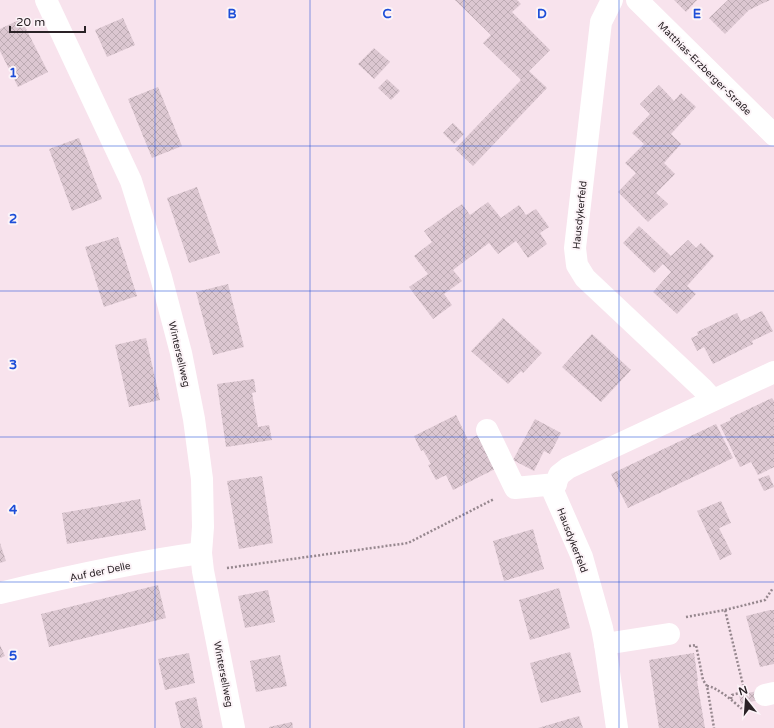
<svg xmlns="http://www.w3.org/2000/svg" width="774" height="728" font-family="'Varela Round',sans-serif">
	<defs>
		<pattern id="building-cross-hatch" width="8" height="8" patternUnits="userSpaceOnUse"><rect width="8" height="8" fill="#dcc7d1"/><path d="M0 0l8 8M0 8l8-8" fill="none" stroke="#bdabb3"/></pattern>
	</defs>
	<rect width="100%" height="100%" fill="#f8e3ed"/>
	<g fill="url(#building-cross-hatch)">
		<polygon points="455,0 517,0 521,4 512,12 550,50 529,71 547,88 473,166 455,149 521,80 483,43 491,35"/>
		<polygon points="674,0 697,0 686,12"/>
		<polygon points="728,0 770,0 749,10 725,34 709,18"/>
		<polygon points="123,18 135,45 107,57 95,30"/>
		<polygon points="21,19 48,72 18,87 0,51 0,29"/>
		<polygon points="374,48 390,62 374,79 358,64"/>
		<polygon points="387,79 400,91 391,100 378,88"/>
		<polygon points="659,85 674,101 681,93 696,107 671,134 681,144 664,163 675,174 656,193 668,204 648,222 618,192 636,173 625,163 644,144 632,133 650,114 640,104"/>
		<polygon points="158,87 182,146 152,158 128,99"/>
		<polygon points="453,123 464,134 454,144 443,133"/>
		<polygon points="79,138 102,199 72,211 49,149"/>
		<polygon points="197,187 220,253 189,263 167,198"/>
		<polygon points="488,202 501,218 519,205 526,215 536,209 549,227 540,233 547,244 528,258 516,241 498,254 489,243 453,270 462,281 444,294 452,305 433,319 409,287 428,274 414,256 432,242 424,231 462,204 470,215"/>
		<polygon points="639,226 671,256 688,240 696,248 701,243 714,256 687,286 696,294 677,314 653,292 671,272 663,264 654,273 623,243"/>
		<polygon points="118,237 137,296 104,307 85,247"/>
		<polygon points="228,284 244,347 213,355 196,292"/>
		<polygon points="762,311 773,331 752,341 753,344 713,364 704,347 697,351 691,338 698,335 697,332 737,313 741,321"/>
		<polygon points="503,318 542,353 523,373 521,371 508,384 471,351"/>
		<polygon points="592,334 631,370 601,402 562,367"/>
		<polygon points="146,338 160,400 129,407 115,345"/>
		<polygon points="254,379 256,392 252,393 258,427 269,425 272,440 226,447 217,384"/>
		<polygon points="772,398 774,401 774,467 758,475 751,462 740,467 720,425 731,420 730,418"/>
		<polygon points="456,415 468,440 478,435 495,469 453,490 446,475 436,480 428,465 431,464 423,450 421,451 414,436"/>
		<polygon points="535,419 561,433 550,454 544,451 534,471 513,460"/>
		<polygon points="716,424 733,458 628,508 611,474"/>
		<polygon points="769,475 774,487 764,491 758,479"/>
		<polygon points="262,476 273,543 239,549 227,481"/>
		<polygon points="140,499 146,530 67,544 62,513"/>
		<polygon points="721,501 731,523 719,528 732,554 720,560 697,511"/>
		<polygon points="533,529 544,569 504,581 493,541"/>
		<polygon points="0,543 6,561 0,563"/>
		<polygon points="158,585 166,618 49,647 41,614"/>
		<polygon points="559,588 570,628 530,640 519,600"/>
		<polygon points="268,590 275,622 245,628 238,596"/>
		<polygon points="770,610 774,610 774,664 760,667 746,616"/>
		<polygon points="0,645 5,656 0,658"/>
		<polygon points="570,652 581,692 541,703 530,663"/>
		<polygon points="189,653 195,683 165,690 158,659"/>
		<polygon points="694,653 698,681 697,681 705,728 659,728 649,660"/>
		<polygon points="280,655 287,686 256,692 250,661"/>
		<polygon points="757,691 759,700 741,704 739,695"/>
		<polygon points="196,697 203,728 181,728 175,702"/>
		<polygon points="579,716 583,728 538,728"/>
		<polygon points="292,722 293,728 269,728 269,727"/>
	</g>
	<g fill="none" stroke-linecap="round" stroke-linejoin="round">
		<g stroke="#96878e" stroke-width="2.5" stroke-dasharray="2 2" stroke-linecap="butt">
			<polyline points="227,568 408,543 494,499"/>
			<polyline points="725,610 765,600 773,588"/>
			<polyline points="686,617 725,610 743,685"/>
			<polyline points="689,646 696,645 703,680 707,686 714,728"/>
			<path d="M707,686C717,687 734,702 742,709L746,708"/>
			<polyline points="731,699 732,695 743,692"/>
		</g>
		<g stroke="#fff" stroke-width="22">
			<polyline points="46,0 131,181 161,277 181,353 194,419 202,479 203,527 201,553 203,571 234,728"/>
			<polyline points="612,0 601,22 575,248 577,265 585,278 702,388 713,400"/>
			<polyline points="637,0 774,135"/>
			<polyline points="487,430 515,488 556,484"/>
			<path d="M0,593C66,577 133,562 201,553"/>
			<polyline points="605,644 669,634"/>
			<polyline points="765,695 774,693"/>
			<polyline points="617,728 605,644 602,628 582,557 553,491 559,475 568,468 774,372"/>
		</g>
	</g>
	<path fill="none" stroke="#1d4ed8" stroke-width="1" stroke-opacity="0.55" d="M155,0V728M310,0V728M464,0V728M619,0V728M0,146H774M0,291H774M0,437H774M0,582H774"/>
	<g text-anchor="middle" stroke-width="4" stroke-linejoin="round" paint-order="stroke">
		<g font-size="10" fill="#2a2226" stroke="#fcf4f8">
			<text transform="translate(705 68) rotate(45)" y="4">Matthias-Erzberger-Straße</text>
			<text transform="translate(579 215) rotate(-84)" y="4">Hausdykerfeld</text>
			<text transform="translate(180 354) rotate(77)" y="4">Wintersellweg</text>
			<text transform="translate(573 540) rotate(69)" y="4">Hausdykerfeld</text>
			<text transform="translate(100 571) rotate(-12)" y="4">Auf der Delle</text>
			<text transform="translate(224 674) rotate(79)" y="4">Wintersellweg</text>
		</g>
	</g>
	<g font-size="13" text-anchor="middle" font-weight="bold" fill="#1d4ed8" stroke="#fcf4f8" stroke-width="4" stroke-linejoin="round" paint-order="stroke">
		<text x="232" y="18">B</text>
		<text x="387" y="18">C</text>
		<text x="542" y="18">D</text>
		<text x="697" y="18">E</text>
		<text x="13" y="77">1</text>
		<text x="13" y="223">2</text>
		<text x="13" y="369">3</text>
		<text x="13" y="514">4</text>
		<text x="13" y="660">5</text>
	</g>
	<g transform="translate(746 700) rotate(343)" stroke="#fcf4f8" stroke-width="3" paint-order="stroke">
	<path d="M0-3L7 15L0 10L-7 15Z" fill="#2a2226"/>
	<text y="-6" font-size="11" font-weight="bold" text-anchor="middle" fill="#2a2226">N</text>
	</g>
	<path d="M10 26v6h75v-6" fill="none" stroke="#2a2226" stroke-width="2"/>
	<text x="16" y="26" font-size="12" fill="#2a2226" stroke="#fcf4f8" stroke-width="3" paint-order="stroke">20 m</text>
</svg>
